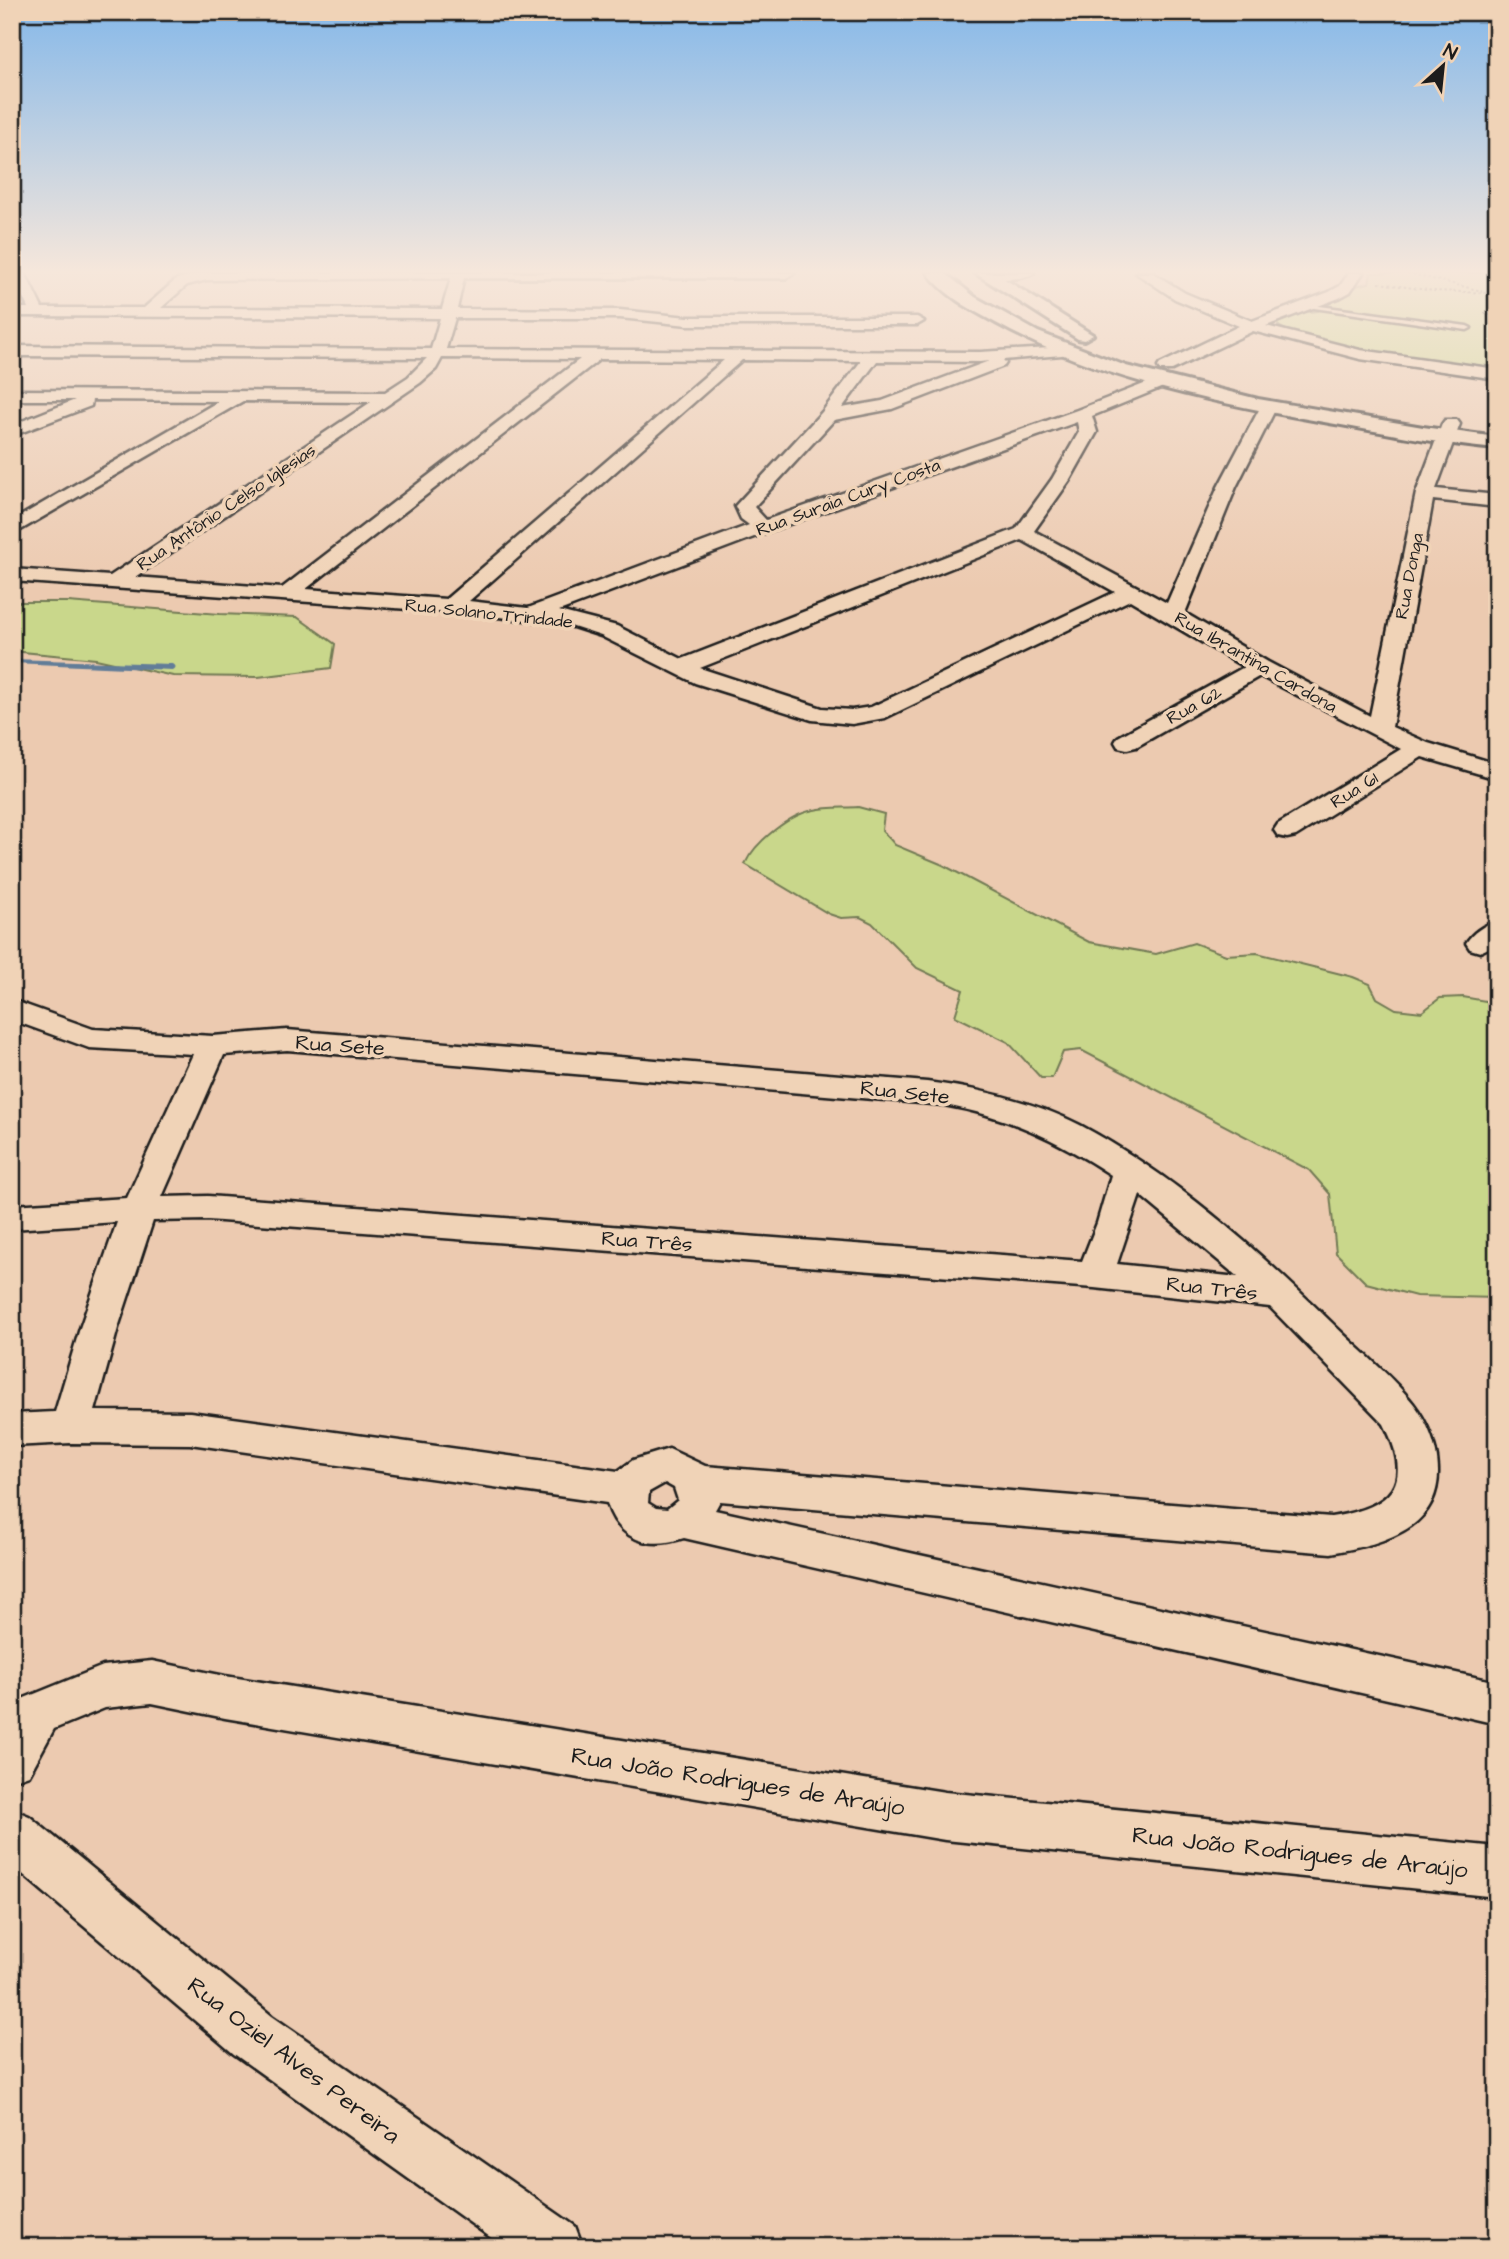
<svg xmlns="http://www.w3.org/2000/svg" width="1509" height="2259" font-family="'Architects Daughter',sans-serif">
	<rect width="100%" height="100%" fill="#eccab0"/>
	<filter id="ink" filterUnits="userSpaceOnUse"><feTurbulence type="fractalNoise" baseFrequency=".0143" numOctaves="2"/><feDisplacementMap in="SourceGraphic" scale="14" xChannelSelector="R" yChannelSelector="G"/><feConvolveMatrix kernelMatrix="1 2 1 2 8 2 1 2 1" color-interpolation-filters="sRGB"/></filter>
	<g filter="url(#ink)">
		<g fill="#c9d78b" stroke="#727a54" stroke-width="2">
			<path d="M1371,273H1497V369C1464,365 1289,343 1276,323L1299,313L1318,311L1359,285L1369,283Z"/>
			<polygon points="12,602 68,602 220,614 297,617 335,644 331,668 258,677 173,676 96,659 12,651"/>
			<path d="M858,807L884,814L882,830L895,845L943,865L1089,942L1156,954L1194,943L1226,955L1257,953L1353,977L1370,984L1377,998L1396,1009L1422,1012L1440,998L1463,997L1497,1003V1298L1416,1296L1366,1283L1336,1253L1330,1194L1309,1170L1081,1050L1063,1052L1052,1078H1041L1008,1042L955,1016L963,990L917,968L872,923L860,917L841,918L829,914L745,864C755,842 790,814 814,810C828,807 844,808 858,807Z"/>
		</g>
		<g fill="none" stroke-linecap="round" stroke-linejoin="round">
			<polygon fill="#627d98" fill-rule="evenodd" points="12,659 172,664 176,667 172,670 12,663"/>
			<g stroke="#1c1c1c" stroke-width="5">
				<polygon id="service" points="1305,304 1467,326 1471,328 1467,330 1307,307"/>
			</g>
			<g stroke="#1c1c1c" stroke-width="5">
				<g id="minor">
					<path d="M12,273H25L42,308H144L177,279L201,273H465L457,309L620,310L688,317H917L924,321L917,325H688L620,318H455L446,349L980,352L1067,347L1070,350L1062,355L1003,360L1006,363L1004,366L892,409L834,420L754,507L766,520L1077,410L1162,377L1168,379L1170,382L1168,385L1092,416L1097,432L1070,480L1034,531L1167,603L1218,487L1261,406L1263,402H1275L1277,406L1236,487L1185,613L1268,662L1370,716L1416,493L1442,424L1445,420H1457L1460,424L1436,489L1497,495V507L1433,500L1392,727L1428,743L1497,764V779L1422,757L1296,836L1287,838L1278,836L1274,830L1278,824L1401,749L1260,676L1136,747L1127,749L1118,747L1115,742L1118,737L1244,667L1130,600L885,718L852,724L812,720L695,683L601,636L564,624L451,612L12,581V569L110,576L371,402L243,401L12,535V521L219,401L92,400L91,406L12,436V425L75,400H12V390L385,392L408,377L427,358L12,356V346L431,349L440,318L12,316V308H28ZM451,278L442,309L161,308L187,285L207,280ZM442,358L580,359L282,588L135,577L420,383L436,369ZM600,359L724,360L446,599L306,589ZM742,360L861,361L822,412L735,506L741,519L749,525L528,608L469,601ZM877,361L980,362L989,361L882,401L842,408ZM1077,422L1079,432L1052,479L1016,529L682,659L617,626L559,611L770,531ZM1022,540L1115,592L871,707L852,710L822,708L700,668Z"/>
					<path d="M976,273H1034C1023,281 987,281 976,273Z"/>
					<polygon points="1136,273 1153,273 1185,293 1252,321 1329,292 1340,286 1349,273 1363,273 1350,292 1339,298 1266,326 1360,350 1497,369 1497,379 1360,359 1253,331 1172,370 1160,370 1158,367 1160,364 1239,326 1175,299"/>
					<path d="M1497,921V944L1480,952L1470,949L1466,943C1473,932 1484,925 1497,921Z"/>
					<path d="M12,1000L93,1029L213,1036L287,1030L927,1082C980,1089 1033,1101 1080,1125C1174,1175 1254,1247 1330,1321C1354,1345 1392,1376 1413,1403C1440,1438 1453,1496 1411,1526C1388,1542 1358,1548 1331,1553L720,1501L715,1510L1497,1682V1724L684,1538C649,1550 618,1540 607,1503L190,1444L71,1443L12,1446V1414L55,1412L80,1328L117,1222L12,1229V1205L127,1198L193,1054L89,1048L12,1020ZM287,1050L944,1105C1007,1116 1058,1140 1111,1175L1097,1223L1082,1261L208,1196L162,1197L224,1055ZM1140,1195L1238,1277L1117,1264ZM208,1220L1094,1288L1270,1307L1384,1424C1415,1485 1392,1507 1331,1517L705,1466L669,1449L633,1460L618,1471L190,1412L95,1411L118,1328L153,1221ZM665,1483L674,1488L678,1500L667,1509L656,1508L648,1503L649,1492Z"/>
					<polygon points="152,1661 225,1676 945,1792 1497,1847 1497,1897 945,1840 225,1718 152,1703 105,1708 54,1729 29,1775 12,1781 12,1714 22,1699 103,1666"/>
					<polygon points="12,1809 29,1816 272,2016 575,2226 583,2247 504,2247 234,2054 12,1865"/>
				</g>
			</g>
			<g stroke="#1c1c1c" stroke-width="6">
				<polygon id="tertiary" points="451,273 794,273 786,278 459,278"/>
			</g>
			<g stroke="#1c1c1c" stroke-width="6">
				<g id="secondary">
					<path d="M928,273H945L975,297L1038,332L1126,366L1258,399L1423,427L1497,437V449C1439,444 1381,432 1324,422C1211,402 1098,379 996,323C972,310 945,296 928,273Z"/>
					<polygon points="975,273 995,273 1093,335 1084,340 1078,339"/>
				</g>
			</g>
			<g stroke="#1c1c1c" stroke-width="2" stroke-dasharray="2.5 2.5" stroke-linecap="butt">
				<polyline points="1408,273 1482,291"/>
				<polyline points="1379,283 1434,291 1492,293"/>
				<polyline points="1484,313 1497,315"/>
			</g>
			<use href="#service" fill="#f0d3b7" fill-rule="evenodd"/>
			<use href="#minor" fill="#f0d3b7" fill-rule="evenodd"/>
			<use href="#tertiary" fill="#f0d3b7" fill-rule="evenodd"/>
			<use href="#secondary" fill="#f0d3b7" fill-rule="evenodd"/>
		</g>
	</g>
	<linearGradient id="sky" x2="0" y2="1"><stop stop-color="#85b8e9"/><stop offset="0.46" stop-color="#f6e7db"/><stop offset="1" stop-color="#f6e7db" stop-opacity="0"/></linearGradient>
	<rect width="1509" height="590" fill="url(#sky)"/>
	<g text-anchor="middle" stroke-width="7" stroke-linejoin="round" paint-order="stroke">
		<g font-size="18" fill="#1c1c1c" stroke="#f0d3b7">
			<text transform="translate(848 497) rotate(-20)" y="6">Rua Suraia Cury Costa</text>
			<text transform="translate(226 507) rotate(-34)" y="6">Rua Antônio Celso Iglesias</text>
			<text transform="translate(1409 576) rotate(-79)" y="6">Rua Donga</text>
			<text transform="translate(489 613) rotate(6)" y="6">Rua Solano Trindade</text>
			<text transform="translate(1256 662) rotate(30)" y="6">Rua Ibrantina Cardona</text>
			<text transform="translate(1194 705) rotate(-29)" y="6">Rua 62</text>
			<text transform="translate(1354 790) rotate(-32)" y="6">Rua 61</text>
		</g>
		<g font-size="21" fill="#1c1c1c" stroke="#f0d3b7">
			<text transform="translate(340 1045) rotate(4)" y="7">Rua Sete</text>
			<text transform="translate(905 1092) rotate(6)" y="7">Rua Sete</text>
			<text transform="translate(647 1241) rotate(4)" y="7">Rua Três</text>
			<text transform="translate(1212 1288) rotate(6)" y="7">Rua Três</text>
		</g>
		<g font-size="24" fill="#1c1c1c" stroke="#f0d3b7">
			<text transform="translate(738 1781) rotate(9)" y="8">Rua João Rodrigues de Araújo</text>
			<text transform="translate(1300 1852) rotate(6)" y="8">Rua João Rodrigues de Araújo</text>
			<text transform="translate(294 2060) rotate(37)" y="8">Rua Oziel Alves Pereira</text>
		</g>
	</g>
	<rect width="1509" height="2259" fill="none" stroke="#f0d3b7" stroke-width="42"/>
	<rect x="21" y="21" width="1467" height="2217" fill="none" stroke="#1c1c1c" stroke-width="2.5" filter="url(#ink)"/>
	<g transform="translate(1443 66) rotate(27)" stroke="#f0d3b7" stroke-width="5" paint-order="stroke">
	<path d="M0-5L12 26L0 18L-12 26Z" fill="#1c1c1c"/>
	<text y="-10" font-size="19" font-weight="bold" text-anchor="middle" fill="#1c1c1c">N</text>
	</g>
</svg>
